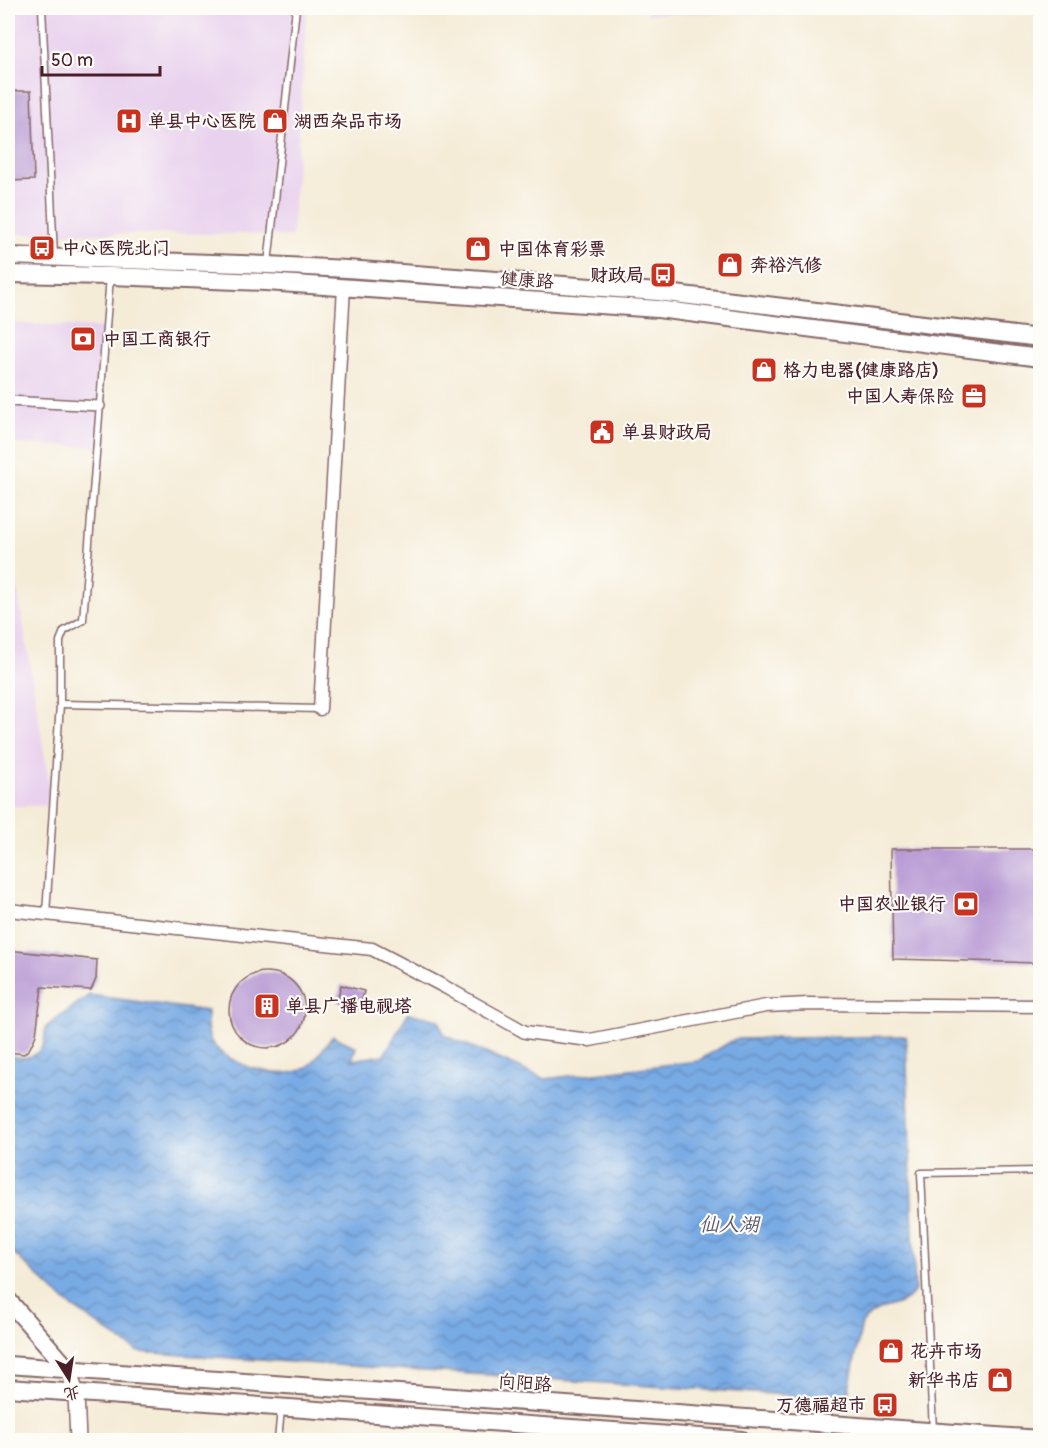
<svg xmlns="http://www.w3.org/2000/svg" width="1048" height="1448" font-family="Pangolin,'LXGW WenKai TC',sans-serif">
	<defs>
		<pattern id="water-waves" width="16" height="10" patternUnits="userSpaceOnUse" patternTransform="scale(1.5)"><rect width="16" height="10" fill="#78aae4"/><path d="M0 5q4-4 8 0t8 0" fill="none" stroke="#648ab9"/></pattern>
	</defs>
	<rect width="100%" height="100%" fill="#fdfcf7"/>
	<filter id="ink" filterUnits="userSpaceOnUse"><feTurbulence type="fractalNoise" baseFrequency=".0167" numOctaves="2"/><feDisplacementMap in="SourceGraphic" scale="12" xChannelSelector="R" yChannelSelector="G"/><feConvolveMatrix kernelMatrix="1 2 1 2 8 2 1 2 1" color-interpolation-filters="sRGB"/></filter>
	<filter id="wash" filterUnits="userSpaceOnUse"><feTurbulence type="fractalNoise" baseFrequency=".008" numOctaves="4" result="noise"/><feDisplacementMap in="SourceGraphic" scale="24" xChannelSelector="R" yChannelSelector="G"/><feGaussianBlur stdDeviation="1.35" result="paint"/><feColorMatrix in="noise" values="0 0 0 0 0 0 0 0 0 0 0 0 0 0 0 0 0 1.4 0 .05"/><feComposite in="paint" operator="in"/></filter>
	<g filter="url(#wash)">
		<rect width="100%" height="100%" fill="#f5ecd8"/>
		<g fill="#e9d2ee">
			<polygon points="8,8 307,8 292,237 244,234 8,234"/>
			<polygon points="647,8 1040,8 1040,9 647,14"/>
			<polygon points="8,323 106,328 97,447 8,444"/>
			<polygon points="8,532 53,806 8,806"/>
		</g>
		<path fill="url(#water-waves)" stroke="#616488" stroke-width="1.5" d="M89,995L207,1011C207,1021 206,1034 212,1043C227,1065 286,1084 309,1066C316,1060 326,1044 333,1036L356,1047L352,1060L384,1055L408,1013L439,1020L444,1035L545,1079L698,1061L735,1039L906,1036L915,1290C904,1308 889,1303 873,1313C869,1315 866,1320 862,1323L847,1399L138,1352L68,1304L8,1248V1056L10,1055C23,1060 38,1058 44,1043C45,1038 45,1032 46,1027Z"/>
		<g id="blocks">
			<g fill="#b596d3">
				<polygon points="8,91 31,91 34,180 8,181"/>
				<polygon points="891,849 1041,849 1041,963 893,959"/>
				<polygon points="8,950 97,960 96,979 91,990 42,987 36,1035 30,1048 24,1054 8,1052"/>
				<circle cx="267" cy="1010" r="38"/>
				<polygon points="341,985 364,991 360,1008 337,1002"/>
			</g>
		</g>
	</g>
	<g filter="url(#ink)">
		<use href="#blocks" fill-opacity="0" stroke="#866768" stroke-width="1.5"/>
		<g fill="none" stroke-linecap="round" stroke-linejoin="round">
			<g stroke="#866768" stroke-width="9">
				<g id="service">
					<polyline points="42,8 54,256"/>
					<polyline points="268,264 296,8"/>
					<polyline points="60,704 320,709"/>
					<polyline points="46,914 60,704 60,641 64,631 83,620 110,276"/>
					<polyline points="933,1431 921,1173 1040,1171"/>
					<polyline points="278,1440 281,1409"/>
				</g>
			</g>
			<g stroke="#866768" stroke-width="12">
				<polyline id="pedestrian" points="8,401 100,406"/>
			</g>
			<g stroke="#866768" stroke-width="15">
				<g id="minor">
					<polyline points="320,709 344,287"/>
					<polyline points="8,910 372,949 445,987 525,1032 590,1040 766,1006 809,1004 1040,1006"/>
				</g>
			</g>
			<g stroke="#866768" stroke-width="18">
				<polyline id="tertiary" points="69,1370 76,1394 78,1440"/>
			</g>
			<g stroke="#866768" stroke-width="20">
				<g id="secondary">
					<polyline points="8,256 268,265 347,269 658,292 1040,338"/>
					<polyline points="8,274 110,276 266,282 658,309 1040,358"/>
					<polyline points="8,1300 69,1370"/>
					<polyline points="8,1365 1040,1439"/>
					<polyline points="8,1388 742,1440"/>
				</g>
			</g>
			<use href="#service" stroke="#fff" stroke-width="6"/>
			<use href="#pedestrian" stroke="#fff" stroke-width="9"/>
			<use href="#minor" stroke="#fff" stroke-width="12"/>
			<use href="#tertiary" stroke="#fff" stroke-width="15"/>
			<use href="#secondary" stroke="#fff" stroke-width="16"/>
		</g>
	</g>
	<defs>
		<g id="hospital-square" transform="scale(1.35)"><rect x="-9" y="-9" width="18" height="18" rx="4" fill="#c8321e" stroke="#fdfcf7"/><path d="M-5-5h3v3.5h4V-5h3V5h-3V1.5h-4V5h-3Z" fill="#fff"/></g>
		<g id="shop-square" transform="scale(1.35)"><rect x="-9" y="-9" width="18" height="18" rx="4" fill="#c8321e" stroke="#fdfcf7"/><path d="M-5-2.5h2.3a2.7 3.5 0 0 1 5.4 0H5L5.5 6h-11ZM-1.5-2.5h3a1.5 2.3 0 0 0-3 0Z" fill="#fff"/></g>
		<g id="bus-square" transform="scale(1.35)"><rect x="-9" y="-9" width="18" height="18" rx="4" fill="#c8321e" stroke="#fdfcf7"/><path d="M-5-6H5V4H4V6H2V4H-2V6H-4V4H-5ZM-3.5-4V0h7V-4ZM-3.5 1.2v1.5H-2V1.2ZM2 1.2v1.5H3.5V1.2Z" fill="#fff"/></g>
		<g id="bank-square" transform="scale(1.35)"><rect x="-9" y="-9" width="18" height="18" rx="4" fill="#c8321e" stroke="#fdfcf7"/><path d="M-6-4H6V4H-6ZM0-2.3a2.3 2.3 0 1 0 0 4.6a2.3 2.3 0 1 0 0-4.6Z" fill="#fff"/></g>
		<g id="office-square" transform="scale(1.35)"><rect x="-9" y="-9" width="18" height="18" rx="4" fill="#c8321e" stroke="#fdfcf7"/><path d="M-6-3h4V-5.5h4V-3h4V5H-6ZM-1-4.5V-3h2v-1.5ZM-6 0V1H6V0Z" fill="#fff"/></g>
		<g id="civic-square" transform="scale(1.35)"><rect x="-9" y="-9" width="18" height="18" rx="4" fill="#c8321e" stroke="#fdfcf7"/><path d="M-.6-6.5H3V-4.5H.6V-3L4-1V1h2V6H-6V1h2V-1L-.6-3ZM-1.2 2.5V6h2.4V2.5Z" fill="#fff"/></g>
		<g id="building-square" transform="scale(1.35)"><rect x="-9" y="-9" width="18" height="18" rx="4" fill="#c8321e" stroke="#fdfcf7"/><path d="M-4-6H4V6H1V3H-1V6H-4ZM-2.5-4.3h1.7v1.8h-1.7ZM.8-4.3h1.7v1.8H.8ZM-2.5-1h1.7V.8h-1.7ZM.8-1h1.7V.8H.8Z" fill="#fff"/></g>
	</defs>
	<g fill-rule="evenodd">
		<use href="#hospital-square" x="129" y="121"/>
		<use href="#shop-square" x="275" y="121"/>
		<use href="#bus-square" x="42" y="248"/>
		<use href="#shop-square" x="478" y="249"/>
		<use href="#shop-square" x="730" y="265"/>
		<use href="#bus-square" x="663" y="275"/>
		<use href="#bank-square" x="83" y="339"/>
		<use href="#shop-square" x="764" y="370"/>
		<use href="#office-square" x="974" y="396"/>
		<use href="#civic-square" x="602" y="432"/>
		<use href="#bank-square" x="966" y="904"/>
		<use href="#building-square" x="267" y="1006"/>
		<use href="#shop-square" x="891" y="1351"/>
		<use href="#shop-square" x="1000" y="1380"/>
		<use href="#bus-square" x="885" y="1405"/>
	</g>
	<g text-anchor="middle" stroke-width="4.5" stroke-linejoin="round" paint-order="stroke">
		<g font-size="18" font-weight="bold" fill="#4a1f2b" stroke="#fdfcf7" text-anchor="start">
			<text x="148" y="127">单县中心医院</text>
			<text x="294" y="127">湖西杂品市场</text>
			<text x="62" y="254">中心医院北门</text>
			<text x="498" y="255">中国体育彩票</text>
			<text x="750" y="271">奔裕汽修</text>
			<text x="644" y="281" text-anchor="end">财政局</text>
			<text x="103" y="345">中国工商银行</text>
			<text x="783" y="376">格力电器(健康路店)</text>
			<text x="954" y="402" text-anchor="end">中国人寿保险</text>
			<text x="622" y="438">单县财政局</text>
			<text x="946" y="910" text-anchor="end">中国农业银行</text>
			<text x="286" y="1012">单县广播电视塔</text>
			<text x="910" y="1357">花卉市场</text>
			<text x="980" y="1386" text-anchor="end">新华书店</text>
			<text x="866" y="1411" text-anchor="end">万德福超市</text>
		</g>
		<g font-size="18" fill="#4a1f2b" stroke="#fdfcf7">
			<text transform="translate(527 280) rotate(4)" y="6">健康路</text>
			<text transform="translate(525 1383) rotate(4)" y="6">向阳路</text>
		</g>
		<g font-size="20" font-style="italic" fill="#5c5775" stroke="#fdfcf7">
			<text x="729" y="1231">仙人湖</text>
		</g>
	</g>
	<rect width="1048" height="1448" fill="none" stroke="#fdfcf7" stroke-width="30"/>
	<g transform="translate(69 1379) rotate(168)" stroke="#fdfcf7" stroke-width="4.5" paint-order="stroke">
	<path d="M0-4.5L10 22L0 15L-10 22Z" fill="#4a1f2b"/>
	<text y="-9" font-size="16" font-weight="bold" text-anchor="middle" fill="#4a1f2b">北</text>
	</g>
	<path d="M42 66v9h118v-9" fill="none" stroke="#4a1f2b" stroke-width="3"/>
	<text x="51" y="66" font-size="18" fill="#4a1f2b" stroke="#fdfcf7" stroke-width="4.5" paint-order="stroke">50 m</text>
</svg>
